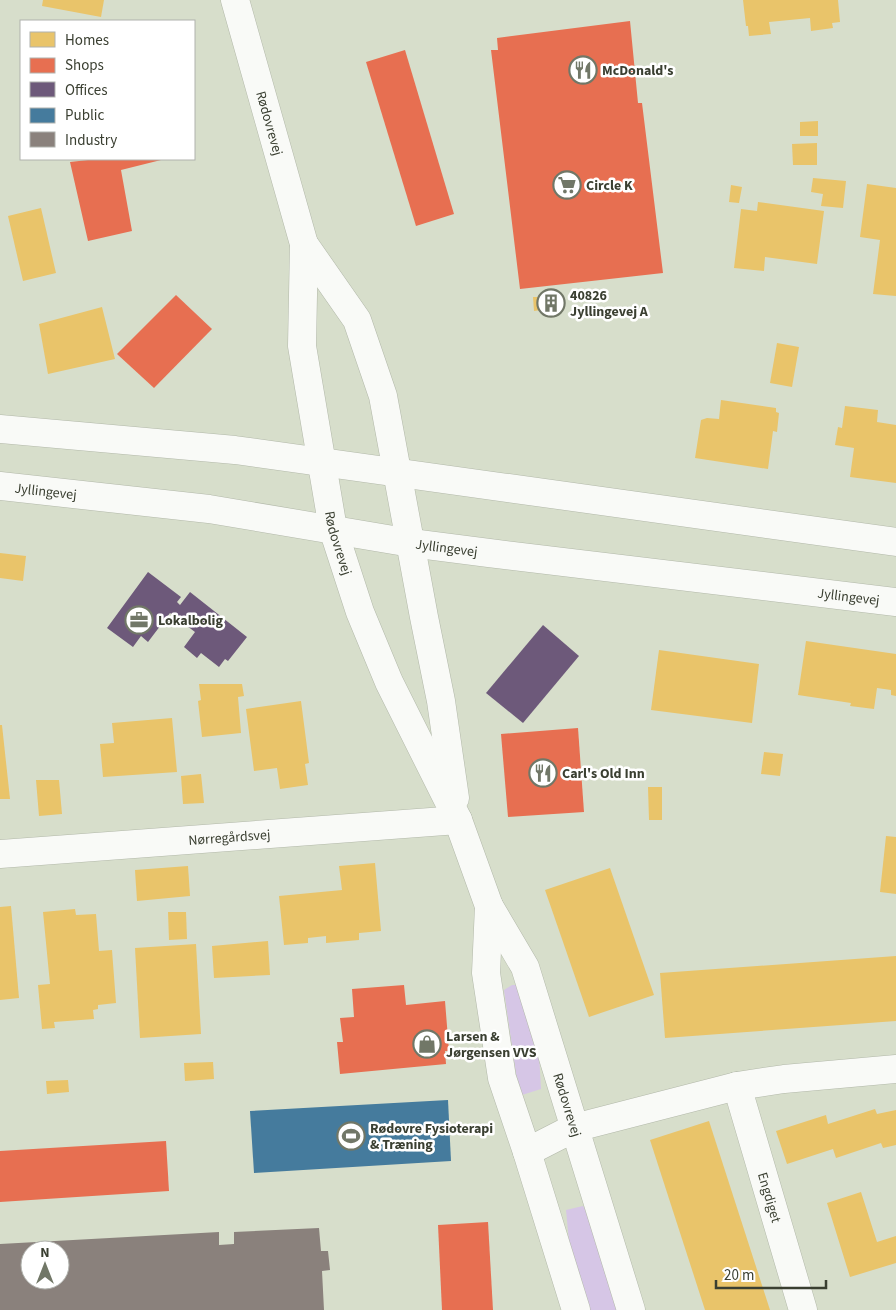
<svg xmlns="http://www.w3.org/2000/svg" width="896" height="1310" font-family="'Source Sans 3',sans-serif">
	<rect width="100%" height="100%" fill="#d7decb"/>
	<g fill="#d6c6e6">
		<polygon points="512,985 522,985 538,1037 541,1089 522,1095 516,1074 504,990"/>
		<polygon points="583,1206 599,1231 621,1310 590,1310 569,1241 566,1210"/>
	</g>
	<g fill="#e9c46a">
		<polygon points="43,0 104,0 101,17 42,6"/>
		<polygon points="743,0 838,0 840,22 832,23 833,28 811,31 810,18 769,22 771,34 749,36 748,26 746,26"/>
		<polygon points="818,121 818,136 800,136 800,122"/>
		<polygon points="817,143 817,165 793,165 792,144"/>
		<polygon points="813,178 846,181 843,208 821,206 823,194 811,192"/>
		<polygon points="867,184 896,188 896,296 873,294 880,240 860,237"/>
		<polygon points="731,185 742,187 739,203 729,202"/>
		<polygon points="758,202 824,211 817,264 765,257 764,271 734,268 741,209 757,211"/>
		<polygon points="41,208 56,273 23,281 8,216"/>
		<polygon points="556,295 557,310 545,311 545,296"/>
		<polygon points="533,297 540,297 541,310 534,311"/>
		<polygon points="102,307 115,359 48,374 39,324"/>
		<polygon points="777,343 799,347 792,387 770,383"/>
		<polygon points="721,400 776,408 776,412 779,413 777,432 773,431 768,469 695,458 701,420 707,418 719,419"/>
		<polygon points="845,406 878,410 877,422 896,425 896,483 850,477 854,448 835,445 838,427 842,428"/>
		<polygon points="0,553 26,556 23,581 0,578"/>
		<polygon points="806,641 896,654 896,696 891,695 891,690 877,688 874,709 850,706 851,703 798,695"/>
		<polygon points="659,650 759,664 752,723 651,710"/>
		<polygon points="199,684 242,684 244,696 238,697 241,733 202,737 198,701 201,700"/>
		<polygon points="301,701 309,763 305,764 308,785 280,789 277,768 254,771 246,709"/>
		<polygon points="172,718 177,772 103,777 100,744 114,743 112,723"/>
		<polygon points="0,725 2,725 10,799 0,799"/>
		<polygon points="764,752 783,754 780,776 761,774"/>
		<polygon points="201,774 204,803 183,804 181,776"/>
		<polygon points="36,780 59,780 62,814 39,816"/>
		<polygon points="648,787 662,787 662,820 649,820"/>
		<polygon points="886,836 896,837 896,894 880,892"/>
		<polygon points="375,863 381,931 359,933 359,940 326,943 326,936 308,938 308,943 284,945 279,896 342,890 339,866"/>
		<polygon points="188,866 190,896 137,901 135,870"/>
		<polygon points="610,868 654,995 589,1017 545,890"/>
		<polygon points="11,906 19,998 0,1000 0,907"/>
		<polygon points="75,909 76,915 96,914 99,951 112,950 116,1003 98,1005 98,1009 93,1010 94,1019 54,1022 55,1028 42,1029 38,985 50,984 43,912"/>
		<polygon points="168,912 186,912 187,939 169,940"/>
		<polygon points="268,941 270,975 214,978 212,946"/>
		<polygon points="196,944 201,1034 140,1038 135,948"/>
		<polygon points="896,956 896,1021 665,1038 660,973"/>
		<polygon points="213,1062 214,1079 185,1081 184,1063"/>
		<polygon points="68,1080 69,1092 47,1094 46,1081"/>
		<polygon points="875,1109 877,1114 896,1110 896,1145 883,1148 881,1143 836,1158 833,1149 787,1164 776,1131 826,1115 828,1124"/>
		<polygon points="709,1121 770,1310 705,1310 650,1140"/>
		<polygon points="861,1192 877,1242 896,1236 896,1263 850,1277 827,1203"/>
	</g>
	<g fill="#e76f51">
		<polygon points="630,21 638,103 642,103 663,273 520,289 491,50 498,50 497,38"/>
		<polygon points="405,50 454,214 416,226 366,62"/>
		<polygon points="88,159 165,159 121,170 132,231 88,241 70,162 88,160"/>
		<polygon points="176,295 212,329 154,388 117,354"/>
		<polygon points="578,728 584,812 508,817 501,734"/>
		<polygon points="404,985 406,1005 445,1001 449,1051 445,1051 446,1064 340,1074 337,1042 343,1042 340,1018 354,1017 352,989"/>
		<polygon points="166,1141 169,1191 0,1202 0,1151"/>
		<polygon points="488,1222 493,1310 442,1310 438,1225"/>
	</g>
	<g fill="#6d597a">
		<polygon points="148,572 181,597 177,602 180,605 190,592 247,637 228,661 225,659 219,667 201,653 197,658 184,647 195,632 170,613 148,642 141,636 133,647 107,628"/>
		<polygon points="543,625 579,656 523,723 486,693"/>
	</g>
	<polygon fill="#457b9d" points="448,1100 451,1161 254,1173 250,1111"/>
	<path fill="#8a817c" fill-rule="evenodd" d="M319,1228L321,1251H328L330,1270L322,1271L324,1310H0V1244L219,1232V1245L234,1244V1232ZM30,1250H60V1280H30Z"/>
	<g fill="none" stroke-linecap="round" stroke-linejoin="round">
		<g stroke="#b2b8a9" stroke-width="29">
			<g id="minor">
				<path id="s1" d="M235,0L304,244L302,346L333,529L360,612L389,682L458,820L489,906L525,967L631,1310"/>
				<polyline points="304,244 357,320 383,396 424,617 441,701 455,798"/>
				<polyline points="0,429 235,450 896,542"/>
				<path id="s2" d="M0,486L209,509L411,543L489,553L896,602"/>
				<path id="s3" d="M0,854L458,820"/>
				<polyline points="489,906 486,973 502,1078 527,1152 576,1310"/>
				<path id="s4" d="M737,1086L803,1310"/>
				<polyline points="527,1152 574,1128 737,1086 784,1079 896,1069"/>
			</g>
		</g>
		<use href="#minor" stroke="#f9faf7" stroke-width="28"/>
	</g>
	<defs>
		<g id="restaurant-ring" transform="scale(1.4375)"><circle r="9.5" fill="#fff" stroke="#717767" stroke-width="1.5"/><path d="M-5-6h1v4h1v-4h1v4h1v-4h1v5L-1.5 .5V6h-2V.5L-5-1ZM5-6V6H3V1.5H1.5Q1.5-4 5-6Z" fill="#717767"/></g>
		<g id="supermarket-ring" transform="scale(1.4375)"><circle r="9.5" fill="#fff" stroke="#717767" stroke-width="1.5"/><path d="M-6-5.5h2.5l.6 2H6L4.5 2H-2.5L-4.4-4H-6ZM-1.5 3.2a1.3 1.3 0 1 0 .1 0ZM3 3.2a1.3 1.3 0 1 0 .1 0Z" fill="#717767"/></g>
		<g id="building-ring" transform="scale(1.4375)"><circle r="9.5" fill="#fff" stroke="#717767" stroke-width="1.5"/><path d="M-4-6H4V6H1V3H-1V6H-4ZM-2.5-4.3h1.7v1.8h-1.7ZM.8-4.3h1.7v1.8H.8ZM-2.5-1h1.7V.8h-1.7ZM.8-1h1.7V.8H.8Z" fill="#717767"/></g>
		<g id="office-ring" transform="scale(1.4375)"><circle r="9.5" fill="#fff" stroke="#717767" stroke-width="1.5"/><path d="M-6-3h4V-5.5h4V-3h4V5H-6ZM-1-4.5V-3h2v-1.5ZM-6 0V1H6V0Z" fill="#717767"/></g>
		<g id="shop-ring" transform="scale(1.4375)"><circle r="9.5" fill="#fff" stroke="#717767" stroke-width="1.5"/><path d="M-5-2.5h2.3a2.7 3.5 0 0 1 5.4 0H5L5.5 6h-11ZM-1.5-2.5h3a1.5 2.3 0 0 0-3 0Z" fill="#717767"/></g>
		<g id="stadium-ring" transform="scale(1.4375)"><circle r="9.5" fill="#fff" stroke="#717767" stroke-width="1.5"/><path d="M0-5a6.5 5 0 1 0 0 10a6.5 5 0 1 0 0-10ZM-3.5-1.8h7v3.6h-7Z" fill="#717767"/></g>
	</defs>
	<g fill-rule="evenodd">
		<use href="#restaurant-ring" x="583" y="70"/>
		<use href="#supermarket-ring" x="567" y="185"/>
		<use href="#building-ring" x="551" y="303"/>
		<use href="#office-ring" x="139" y="620"/>
		<use href="#restaurant-ring" x="543" y="773"/>
		<use href="#shop-ring" x="427" y="1044"/>
		<use href="#stadium-ring" x="351" y="1136"/>
	</g>
	<g text-anchor="middle" stroke-width="5" stroke-linejoin="round" paint-order="stroke">
		<g font-size="14" font-weight="bold" fill="#3a3f31" stroke="#fff" text-anchor="start">
			<text x="602" y="75">McDonald's</text>
			<text x="586" y="190">Circle K</text>
			<text x="570" y="300">40826<tspan x="570" dy="16">Jyllingevej A</tspan></text>
			<text x="158" y="625">Lokalbolig</text>
			<text x="562" y="778">Carl's Old Inn</text>
			<text x="446" y="1041">Larsen &amp;<tspan x="446" dy="16">Jørgensen VVS</tspan></text>
			<text x="370" y="1133">Rødovre Fysioterapi<tspan x="370" dy="16">&amp; Træning</tspan></text>
		</g>
		<g font-size="14" fill="#3a3f31" stroke="#fff">
			<text dy="5" stroke="none"><textPath href="#s1" startOffset="128">Rødovrevej</textPath></text>
			<text dy="5" stroke="none"><textPath href="#s2" startOffset="46">Jyllingevej</textPath></text>
			<text dy="5" stroke="none"><textPath href="#s1" startOffset="556">Rødovrevej</textPath></text>
			<text dy="5" stroke="none"><textPath href="#s2" startOffset="451">Jyllingevej</textPath></text>
			<text dy="5" stroke="none"><textPath href="#s2" startOffset="856">Jyllingevej</textPath></text>
			<text dy="5" stroke="none"><textPath href="#s3" startOffset="230">Nørregårdsvej</textPath></text>
			<text dy="5" stroke="none"><textPath href="#s1" startOffset="1165">Rødovrevej</textPath></text>
			<text dy="5" stroke="none"><textPath href="#s4" startOffset="116">Engdiget</textPath></text>
		</g>
	</g>
	<rect x="20" y="20" width="175" height="140" fill="#ffffff" stroke="#b0b2ad"/>
	<rect x="30" y="32" width="25" height="15" fill="#e9c46a" stroke="#b0b2ad"/>
	<text x="65" y="45" font-size="15" fill="#3a3f31">Homes</text>
	<rect x="30" y="58" width="25" height="15" fill="#e76f51" stroke="#b0b2ad"/>
	<text x="65" y="70" font-size="15" fill="#3a3f31">Shops</text>
	<rect x="30" y="82" width="25" height="15" fill="#6d597a" stroke="#b0b2ad"/>
	<text x="65" y="95" font-size="15" fill="#3a3f31">Offices</text>
	<rect x="30" y="108" width="25" height="15" fill="#457b9d" stroke="#b0b2ad"/>
	<text x="65" y="120" font-size="15" fill="#3a3f31">Public</text>
	<rect x="30" y="132" width="25" height="15" fill="#8a817c" stroke="#b0b2ad"/>
	<text x="65" y="145" font-size="15" fill="#3a3f31">Industry</text>
	<g transform="translate(45 1265)"><circle r="24" fill="#ffffff" stroke="#b0b2ad"/>
	<path d="M0-4L9 19L0 12L-9 19Z" fill="#717767"/>
	<text y="-8" font-size="14" font-weight="bold" text-anchor="middle" fill="#3a3f31">N</text>
	</g>
	<path d="M716 1280v8h110v-8" fill="none" stroke="#3a3f31" stroke-width="2.5"/>
	<text x="724" y="1280" font-size="15" fill="#3a3f31" stroke="#ffffff" stroke-width="4" paint-order="stroke">20 m</text>
</svg>
